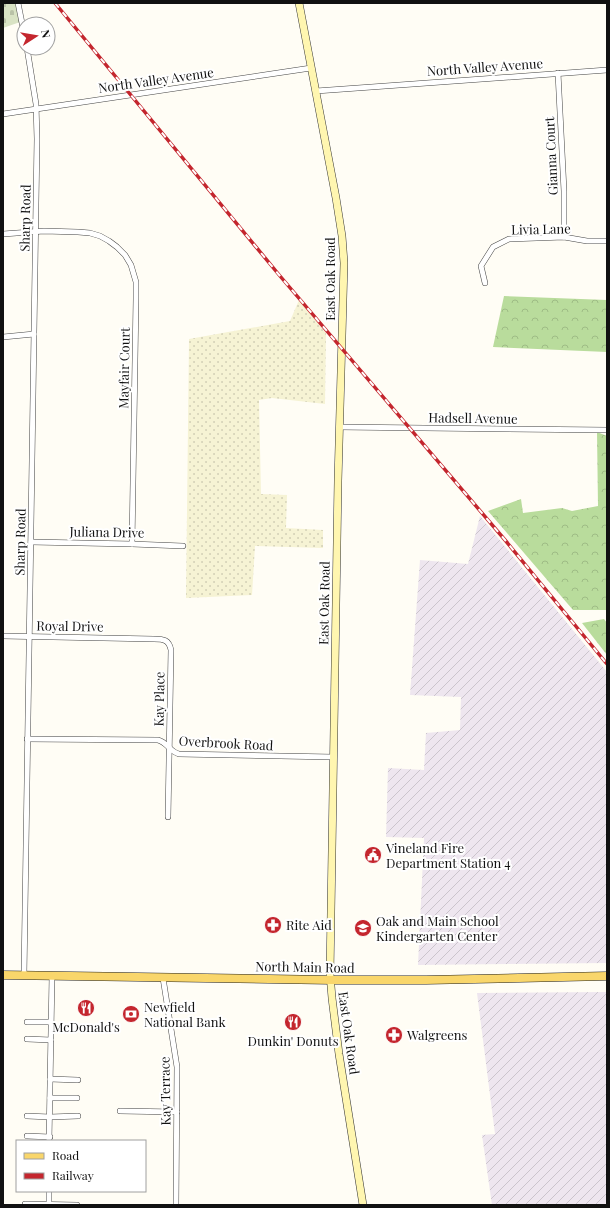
<svg xmlns="http://www.w3.org/2000/svg" width="610" height="1208" font-family="'Playfair Display',serif">
	<defs>
		<pattern id="industrial-furrows" width="10" height="10" patternUnits="userSpaceOnUse"><rect width="10" height="10" fill="#eee6ef"/><path d="M-1 1l2-2M0 10L10 0M9 11l2-2" fill="none" stroke="#cbc4cc"/></pattern>
		<pattern id="farmland-dots" width="8" height="8" patternUnits="userSpaceOnUse"><rect width="8" height="8" fill="#f6f3d4"/><path d="M2 2h.1M6 6h.1" fill="none" stroke="#d2cfb5" stroke-width="1.8" stroke-linecap="round"/></pattern>
		<pattern id="forest-crowns" width="20" height="18" patternUnits="userSpaceOnUse"><rect width="20" height="18" fill="#b9dc9c"/><path d="M2 6a3 3 0 1 1 6 0M12 15a3 3 0 1 1 6 0" fill="none" stroke="#9ebc85"/></pattern>
		<pattern id="cemetery-stones" width="16" height="16" patternUnits="userSpaceOnUse"><rect width="16" height="16" fill="#d9e3c4"/><path d="M2 7V4a2 2 0 0 1 4 0v3zM10 15v-3a2 2 0 0 1 4 0v3z" fill="#b9c2a7"/></pattern>
	</defs>
	<rect width="100%" height="100%" fill="#fffdf5"/>
	<g fill="url(#industrial-furrows)">
		<polygon points="480,516 607,672 607,963 418,965 424,838 386,837 388,768 424,770 426,733 460,730 461,697 410,695 420,560 468,564"/>
		<polygon points="607,992 607,1205 492,1205 482,1135 495,1134 477,993"/>
	</g>
	<polygon fill="url(#farmland-dots)" points="299,300 326,333 325,404 272,398 259,400 261,494 287,495 286,528 323,530 323,548 255,546 252,595 186,598 189,339 290,321"/>
	<g fill="url(#forest-crowns)">
		<polygon points="504,296 607,300 607,352 493,347"/>
		<polygon points="597,432 607,436 607,610 573,610 488,511 521,499 523,513 562,508 572,511 598,506"/>
		<polygon points="604,619 607,623 607,655 582,623"/>
	</g>
	<polygon fill="url(#cemetery-stones)" points="3,3 20,3 23,21 3,28"/>
	<g fill="none" stroke-linecap="round" stroke-linejoin="round">
		<g stroke="#444" stroke-width="6">
			<g id="street">
				<polyline points="18,3 24,33"/>
				<polyline points="558,73 564,191 564,237"/>
				<polyline points="316,91 607,70"/>
				<polyline points="3,114 311,68"/>
				<polyline points="3,234 44,231 78,232 90,233 100,236 109,241 117,247 125,255 131,265 136,282 136,299 132,544"/>
				<polyline points="485,283 481,266 493,247 509,239 564,237 587,241 607,241"/>
				<polyline points="3,337 34,334"/>
				<polyline points="339,427 607,430"/>
				<polyline points="31,542 132,544 183,546"/>
				<path d="M3,636L154,639C164,639 169,640 171,650L168,817"/>
				<path d="M27,739L158,740C167,742 170,752 179,754L333,757"/>
				<polyline points="24,975 37,139 36,104 27,48"/>
				<polyline points="163,978 177,1067 176,1205"/>
				<polyline points="27,1022 51,1022"/>
				<polyline points="27,1039 51,1040"/>
				<polyline points="50,1079 78,1080"/>
				<polyline points="50,1098 77,1098"/>
				<polyline points="120,1111 177,1112"/>
				<polyline points="27,1116 50,1117 78,1116"/>
				<polyline points="27,1136 50,1137"/>
				<polyline points="49,1141 52,976"/>
				<polyline points="49,1191 49,1205"/>
				<polyline points="25,1204 77,1205"/>
			</g>
		</g>
		<g stroke="#333" stroke-width="8">
			<polyline id="secondary" points="299,3 336,198 342,236 344,263 338,481 330,974 332,998 339,1054 363,1205"/>
		</g>
		<g stroke="#222" stroke-width="9">
			<polyline id="primary" points="3,975 331,980 426,980 607,976"/>
		</g>
		<use href="#street" stroke="#fff" stroke-width="5"/>
		<use href="#secondary" stroke="#fff6b0" stroke-width="7"/>
		<use href="#primary" stroke="#f9d66b" stroke-width="8"/>
		<g stroke="#c4262e" stroke-width="3.5">
			<polyline id="rail" points="55,3 280,276 505,540 607,664"/>
		</g>
		<use href="#rail" stroke="#fff" stroke-width="2" stroke-dasharray="6" stroke-linecap="butt"/>
	</g>
	<defs>
		<g id="civic-disc" transform="scale(0.9)"><circle r="9.5" fill="#c4262e" stroke="#fff"/><path d="M-.6-6.5H3V-4.5H.6V-3L4-1V1h2V6H-6V1h2V-1L-.6-3ZM-1.2 2.5V6h2.4V2.5Z" fill="#fff"/></g>
		<g id="pharmacy-disc" transform="scale(0.9)"><circle r="9.5" fill="#c4262e" stroke="#fff"/><path d="M-2-6h4v4h4v4h-4v4h-4v-4h-4v-4h4Z" fill="#fff"/></g>
		<g id="school-disc" transform="scale(0.9)"><circle r="9.5" fill="#c4262e" stroke="#fff"/><path d="M0-5L7-2L0 1L-7-2ZM-4 1L0 2.5L4 1V4Q0 6-4 4Z" fill="#fff"/></g>
		<g id="restaurant-disc" transform="scale(0.9)"><circle r="9.5" fill="#c4262e" stroke="#fff"/><path d="M-5-6h1v4h1v-4h1v4h1v-4h1v5L-1.5 .5V6h-2V.5L-5-1ZM5-6V6H3V1.5H1.5Q1.5-4 5-6Z" fill="#fff"/></g>
		<g id="bank-disc" transform="scale(0.9)"><circle r="9.5" fill="#c4262e" stroke="#fff"/><path d="M-6-4H6V4H-6ZM0-2.3a2.3 2.3 0 1 0 0 4.6a2.3 2.3 0 1 0 0-4.6Z" fill="#fff"/></g>
	</defs>
	<g fill-rule="evenodd">
		<use href="#civic-disc" x="373" y="855"/>
		<use href="#pharmacy-disc" x="273" y="925"/>
		<use href="#school-disc" x="363" y="928"/>
		<use href="#restaurant-disc" x="86" y="1008"/>
		<use href="#bank-disc" x="131" y="1014"/>
		<use href="#restaurant-disc" x="293" y="1022"/>
		<use href="#pharmacy-disc" x="394" y="1035"/>
	</g>
	<g text-anchor="middle" stroke-width="4" stroke-linejoin="round" paint-order="stroke">
		<g font-size="13" fill="#111" stroke="#fff">
			<text transform="translate(485 67) rotate(-4)" y="5">North Valley Avenue</text>
			<text transform="translate(156 80) rotate(-8)" y="5">North Valley Avenue</text>
			<text transform="translate(551 156) rotate(-93)" y="5">Gianna Court</text>
			<text transform="translate(25 218) rotate(-89)" y="5">Sharp Road</text>
			<text transform="translate(541 229) rotate(-1)" y="5">Livia Lane</text>
			<text transform="translate(330 279) rotate(-90)" y="5">East Oak Road</text>
			<text transform="translate(124 368) rotate(-89)" y="5">Mayfair Court</text>
			<text transform="translate(473 418) rotate(1)" y="5">Hadsell Avenue</text>
			<text transform="translate(107 532) rotate(1)" y="5">Juliana Drive</text>
			<text transform="translate(20 542) rotate(-89)" y="5">Sharp Road</text>
			<text transform="translate(324 603) rotate(-89)" y="5">East Oak Road</text>
			<text transform="translate(70 626) rotate(1)" y="5">Royal Drive</text>
			<text transform="translate(159 699) rotate(-89)" y="5">Kay Place</text>
			<text transform="translate(226 743) rotate(3)" y="5">Overbrook Road</text>
			<text transform="translate(305 967) rotate(1)" y="5">North Main Road</text>
			<text transform="translate(349 1033) rotate(82)" y="5">East Oak Road</text>
			<text transform="translate(165 1091) rotate(-91)" y="5">Kay Terrace</text>
		</g>
		<g font-size="13" fill="#111" stroke="#fff" text-anchor="start">
			<text x="386" y="853">Vineland Fire<tspan x="386" dy="15">Department Station 4</tspan></text>
			<text x="376" y="926">Oak and Main School<tspan x="376" dy="15">Kindergarten Center</tspan></text>
			<text x="286" y="930">Rite Aid</text>
			<text x="144" y="1012">Newfield<tspan x="144" dy="15">National Bank</tspan></text>
			<text x="86" y="1032" text-anchor="middle">McDonald's</text>
			<text x="407" y="1040">Walgreens</text>
			<text x="293" y="1046" text-anchor="middle">Dunkin' Donuts</text>
		</g>
	</g>
	<rect width="610" height="1208" fill="none" stroke="#111111" stroke-width="8"/>
	<rect x="16" y="1140" width="130" height="52" fill="#ffffff" stroke="#a0a0a0"/>
	<rect x="24" y="1153" width="20" height="6" fill="#f9d66b" stroke="#a0a0a0"/>
	<text x="52" y="1160" font-size="12" fill="#111111">Road</text>
	<rect x="24" y="1173" width="20" height="6" fill="#c4262e" stroke="#a0a0a0"/>
	<text x="52" y="1180" font-size="12" fill="#111111">Railway</text>
	<g transform="translate(36 36) rotate(78)"><circle r="19" fill="#ffffff" stroke="#a0a0a0"/>
	<path d="M0-3L7 15L0 10L-7 15Z" fill="#c4262e"/>
	<text y="-6" font-size="11" font-weight="bold" text-anchor="middle" fill="#111111">N</text>
	</g>
</svg>
